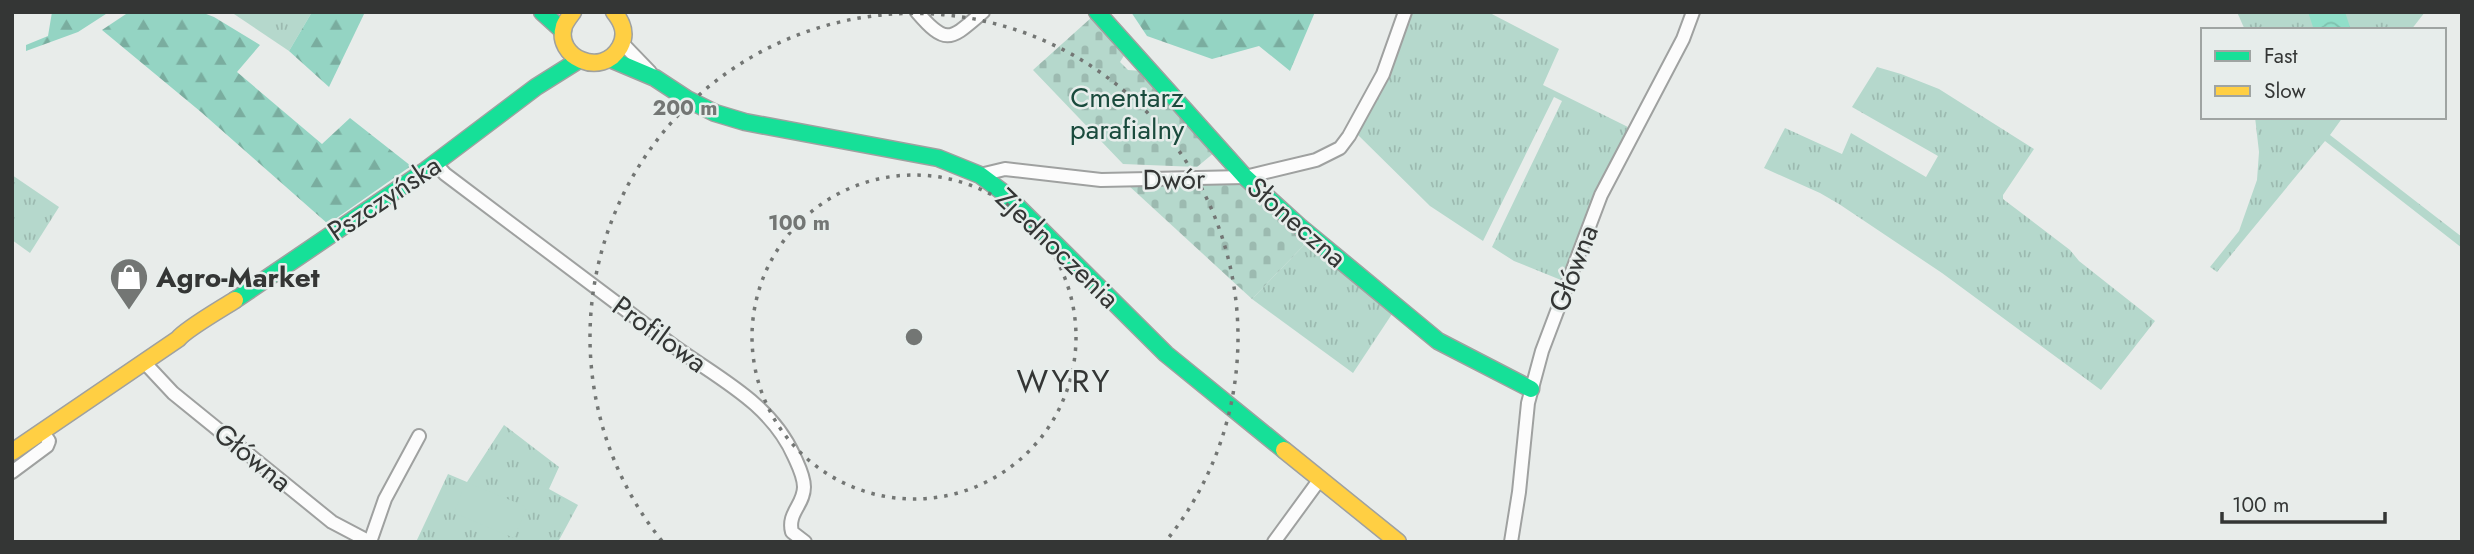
<svg xmlns="http://www.w3.org/2000/svg" width="2474" height="554" font-family="Jost,sans-serif">
	<defs>
		<pattern id="grass-tufts" width="24" height="20" patternUnits="userSpaceOnUse" patternTransform="scale(1.75)"><rect width="24" height="20" fill="#b5d8cc"/><path d="M3 7l-1-3M5 7V3M7 7l1-3M15 17l-1-3M17 17v-4M19 17l1-3" fill="none" stroke="#9cbab0"/></pattern>
		<pattern id="forest-firs" width="22" height="20" patternUnits="userSpaceOnUse" patternTransform="scale(1.75)"><rect width="22" height="20" fill="#94d4c3"/><path d="M5 1l3.5 6h-7zM16 11l3.5 6h-7z" fill="#7aad9f"/></pattern>
		<pattern id="cemetery-stones" width="16" height="16" patternUnits="userSpaceOnUse" patternTransform="scale(1.75)"><rect width="16" height="16" fill="#b5d8cc"/><path d="M2 7V4a2 2 0 0 1 4 0v3zM10 15v-3a2 2 0 0 1 4 0v3z" fill="#9cbab0"/></pattern>
		<pattern id="water-waves" width="16" height="10" patternUnits="userSpaceOnUse" patternTransform="scale(1.75)"><rect width="16" height="10" fill="#90dfc9"/><path d="M0 5q4-4 8 0t8 0" fill="none" stroke="#7dc0ad"/></pattern>
	</defs>
	<rect width="100%" height="100%" fill="#e8ecea"/>
	<g fill="url(#grass-tufts)">
		<polygon points="231,12 312,12 289,51"/>
		<polygon points="1409,12 1488,12 1559,49 1543,85 1628,127 1561,280 1514,261 1492,247 1562,101 1554,97 1483,241 1430,206 1357,134 1393,66"/>
		<polygon points="2237,12 2425,12 2411,30 2245,30"/>
		<polygon points="1877,67 1901,74 1939,89 2034,149 2003,195 2003,199 2070,250 2079,261 2155,321 2101,390 1942,273 1839,204 1820,193 1764,168 1785,128 1842,154 1851,133 1926,177 1938,156 1852,107"/>
		<polygon points="2255,117 2343,117 2330,135 2462,237 2462,248 2325,141 2217,272 2210,267 2239,231 2257,180 2259,152"/>
		<polygon points="12,175 59,207 30,253 12,240"/>
		<polygon points="1309,240 1394,311 1353,373 1252,299"/>
		<polygon points="504,425 559,467 549,489 578,505 558,542 416,542 448,474 467,482"/>
	</g>
	<g fill="url(#forest-firs)">
		<polygon points="52,12 109,12 78,32 26,51 26,45 48,36"/>
		<polygon points="129,12 201,12 214,17 260,45 237,72 322,144 350,118 411,166 328,224 201,112 102,30"/>
		<polygon points="312,12 365,12 329,87 289,51"/>
		<polygon points="1131,12 1315,12 1290,71 1259,46 1212,59 1147,36"/>
	</g>
	<g fill="url(#cemetery-stones)">
		<polygon points="1092,17 1125,54 1120,62 1128,70 1141,71 1215,152 1197,167 1123,164 1033,70"/>
		<polygon points="1244,181 1309,240 1252,299 1128,185"/>
	</g>
	<polygon fill="#b5d8cc" points="466,482 527,507 514,538 454,513"/>
	<polygon fill="url(#water-waves)" points="2308,12 2345,12 2351,30 2314,30"/>
	<g fill="none" stroke-linecap="round" stroke-linejoin="round">
		<g stroke="#9fa1a0" stroke-width="16">
			<g id="street">
				<path d="M917,12C947,47 951,39 983,12"/>
				<polyline points="622,43 650,72"/>
				<path d="M435,163L445,174L671,344C717,378 770,402 794,456C798,465 804,476 804,487C804,505 787,513 792,532L805,542"/>
				<polyline points="980,175 1005,169 1101,180 1245,177 1316,160 1340,148 1349,136 1383,74 1405,12"/>
				<polyline points="144,362 173,393 332,522 370,542"/>
				<polyline points="12,472 47,446 49,441 42,431"/>
				<polyline points="370,542 385,499 419,436"/>
				<polyline points="1274,542 1320,479"/>
				<polyline points="1511,542 1519,492 1528,403 1542,351 1601,195 1683,39 1693,12"/>
			</g>
		</g>
		<g stroke="#9fa1a0" stroke-width="19">
			<g id="fast">
				<polyline points="542,12 563,31"/>
				<polyline points="1097,12 1245,177 1299,226 1438,341 1531,389"/>
				<polyline points="610,59 655,78 687,99 715,113 745,122 938,158 980,175 1004,193 1166,354 1284,450"/>
				<polyline points="235,300 426,170 536,87 579,60"/>
			</g>
		</g>
		<g stroke="#9fa1a0" stroke-width="19">
			<g id="slow">
				<path d="M573,12C570,16 566,21 564,26C554,57 602,79 620,47C627,34 623,23 614,12"/>
				<polyline points="1284,450 1398,542"/>
				<path d="M12,452L178,339C186,329 221,309 235,300"/>
			</g>
		</g>
		<use href="#street" stroke="#fcfcfc" stroke-width="12"/>
		<use href="#fast" stroke="#16e098" stroke-width="16"/>
		<use href="#slow" stroke="#ffcf43" stroke-width="16"/>
	</g>
	<g fill="none" stroke="#737674" stroke-width="3.5" stroke-dasharray="3.5 7">
		<circle cx="914" cy="337" r="162"/>
		<path d="M662 541A324 324 0 1 1 1166 541"/>
	</g>
	<defs>
		<g id="shop-pin" transform="scale(2.0125)"><path d="M0 17L-7.5 6A9.5 9.5 0 1 1 7.5 6Z" fill="#737674" stroke="#e7edeb"/><path d="M-5-2.5h2.3a2.7 3.5 0 0 1 5.4 0H5L5.5 6h-11ZM-1.5-2.5h3a1.5 2.3 0 0 0-3 0Z" fill="#fff"/></g>
	</defs>
	<g fill-rule="evenodd">
		<use href="#shop-pin" x="129" y="277"/>
	</g>
	<g text-anchor="middle" stroke-width="5" stroke-linejoin="round" paint-order="stroke">
		<g font-size="28" fill="#1a4b3d" stroke="#e7edeb">
			<text x="1127" y="107">Cmentarz<tspan x="1127" dy="32">parafialny</tspan></text>
		</g>
		<g font-size="28" fill="#343635" stroke="#e7edeb">
			<text transform="translate(1174 179) rotate(-1)" y="10">Dwór</text>
			<text transform="translate(384 198) rotate(-34)" y="10">Pszczyńska</text>
			<text transform="translate(1297 222) rotate(41)" y="10">Słoneczna</text>
			<text transform="translate(1058 248) rotate(44)" y="10">Zjednoczenia</text>
			<text transform="translate(1573 268) rotate(-69)" y="10">Główna</text>
			<text transform="translate(660 334) rotate(36)" y="10">Profilowa</text>
			<text transform="translate(253 457) rotate(39)" y="10">Główna</text>
		</g>
		<g font-size="28" font-weight="bold" fill="#343635" stroke="#e7edeb" text-anchor="start">
			<text x="156" y="287">Agro-Market</text>
		</g>
		<g font-size="32" letter-spacing="2" fill="#343635" stroke="#e7edeb">
			<text x="1064" y="392">WYRY</text>
		</g>
	</g>
	<circle cx="914" cy="337" r="10" fill="#737674" stroke="#e7edeb" stroke-width="3.5"/>
	<g font-size="21" text-anchor="middle" font-weight="bold" fill="#737674" stroke="#e7edeb" stroke-width="5" stroke-linejoin="round" paint-order="stroke">
		<text x="685" y="115">200 m</text>
		<text x="799" y="230">100 m</text>
	</g>
	<rect width="2474" height="554" fill="none" stroke="#343635" stroke-width="28"/>
	<rect x="2201" y="28" width="245" height="91" fill="#e7edeb" stroke="#9fa4a2" stroke-width="2"/>
	<rect x="2215" y="51" width="35" height="10" fill="#16e098" stroke="#9fa4a2" stroke-width="2"/>
	<text x="2264" y="63" font-size="21" fill="#343635">Fast</text>
	<rect x="2215" y="86" width="35" height="10" fill="#ffcf43" stroke="#9fa4a2" stroke-width="2"/>
	<text x="2264" y="98" font-size="21" fill="#343635">Slow</text>
	<path d="M2222 512v10h163v-10" fill="none" stroke="#343635" stroke-width="3.5"/>
	<text x="2232" y="512" font-size="21" fill="#343635" stroke="#e7edeb" stroke-width="5" paint-order="stroke">100 m</text>
</svg>
